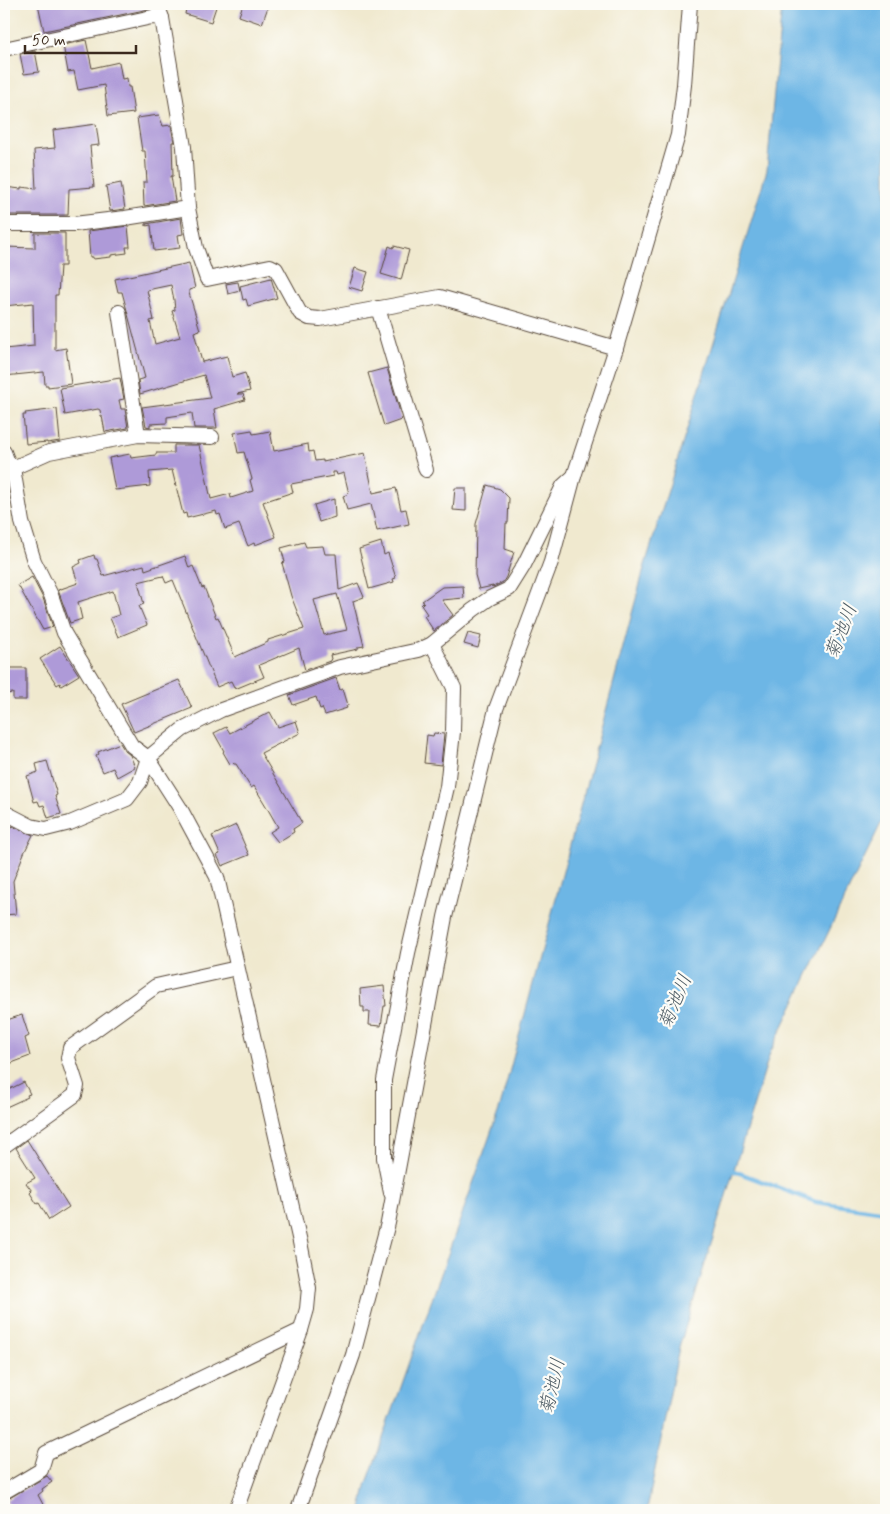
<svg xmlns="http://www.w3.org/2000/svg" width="890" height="1514" font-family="Mynerve,'Klee One',sans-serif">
	<rect width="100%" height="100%" fill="#fdfcf7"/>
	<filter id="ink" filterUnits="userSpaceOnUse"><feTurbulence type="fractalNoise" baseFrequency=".02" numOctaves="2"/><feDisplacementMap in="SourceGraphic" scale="10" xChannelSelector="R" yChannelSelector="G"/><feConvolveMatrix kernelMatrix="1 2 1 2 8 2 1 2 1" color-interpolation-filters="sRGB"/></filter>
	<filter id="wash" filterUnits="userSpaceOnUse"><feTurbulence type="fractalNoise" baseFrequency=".0096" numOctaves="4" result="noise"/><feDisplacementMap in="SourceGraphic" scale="20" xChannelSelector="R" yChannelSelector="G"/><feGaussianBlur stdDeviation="1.12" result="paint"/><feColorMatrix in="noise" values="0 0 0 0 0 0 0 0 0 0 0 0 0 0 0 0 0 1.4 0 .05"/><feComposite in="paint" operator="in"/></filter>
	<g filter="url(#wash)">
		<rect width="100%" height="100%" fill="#f0e9cf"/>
		<polygon fill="#6db6e5" stroke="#547082" points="782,4 886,4 886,813 770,1053 679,1348 647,1510 361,1510 366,1486 500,1107 645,565 767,170"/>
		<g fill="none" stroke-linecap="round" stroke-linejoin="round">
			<polyline stroke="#6db6e5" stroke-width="4.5" points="729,1169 816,1202 886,1212"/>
		</g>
		<g id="blocks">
			<g fill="#ae9ad8" fill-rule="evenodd">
				<polygon points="38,4 148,4 149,9 44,31"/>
				<polygon points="187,4 217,4 211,22 185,14"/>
				<polygon points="243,4 269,4 262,24 239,16"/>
				<polygon points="86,40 92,68 119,62 122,79 127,78 128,87 130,87 134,113 108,116 104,85 78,90 74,71 68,72 63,45"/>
				<polygon points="35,51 39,72 24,74 20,54"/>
				<polygon points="159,115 163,126 171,125 174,142 172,142 173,176 171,176 175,201 144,206 143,182 147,182 145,151 142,151 137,118"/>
				<polygon points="96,124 99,145 90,146 94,187 69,189 68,215 4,215 4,187 21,189 21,187 36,189 34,150 55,148 53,130"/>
				<polygon points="121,183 125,209 110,211 106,186"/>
				<polygon points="181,218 183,234 178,235 180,248 154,251 151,225 146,226 146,224"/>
				<polygon points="128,226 130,247 126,247 127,253 111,255 111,257 93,259 93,257 90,257 88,231"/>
				<polygon points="35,233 65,233 65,266 60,266 58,295 55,295 55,350 66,348 71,384 48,387 48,385 45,385 44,372 4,376 4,349 34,346 33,303 4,306 4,247 35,248"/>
				<polygon points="389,246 393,248 394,246 409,250 401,280 381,274"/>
				<path d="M189,263L195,288L189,290V293L200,330L194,332L202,362L227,356L232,377L245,373L250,391L237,394H243L245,400L214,409L217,428H194L192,413L167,417V423L150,424V427L146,426L142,407L210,398L204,375L140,394L138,380L145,378L122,292H118L115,279ZM171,285L174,300L175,310L172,311L180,337L155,344L150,321L154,320L147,290Z"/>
				<polygon points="355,268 368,272 362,291 349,287"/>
				<polygon points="271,278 277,298 248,306 246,299 243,300 240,286"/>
				<polygon points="238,282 240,291 228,294 226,284"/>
				<polygon points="387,368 402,419 401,420 384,426 368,373"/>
				<polygon points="120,378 124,399 119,400 121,409 125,409 128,428 105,432 102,416 101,416 100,410 98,409 65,415 60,388"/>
				<polygon points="57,409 60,441 47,443 47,442 26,444 23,415 26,415 25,413"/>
				<polygon points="252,430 253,434 270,431 274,451 308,444 309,452 313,451 315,461 323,460 323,462 365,453 373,493 396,488 401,510 406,509 409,524 377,531 371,504 347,510 343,496 349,494 344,473 337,475 336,472 333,472 333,476 291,484 293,492 263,502 276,537 255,545 254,543 248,546 239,524 225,529 220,514 217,515 216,511 187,518 186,513 183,514 172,470 149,472 150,486 115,490 109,458 130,454 131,458 156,455 156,453 174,453 174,445 199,445 211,499 230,494 231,498 253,491 250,480 252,479 244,452 238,453 234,433"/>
				<polygon points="487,485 500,489 509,498 508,523 506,523 505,549 514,552 506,577 503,582 493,587 493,586 479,589 475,575 476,524"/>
				<polygon points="455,488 466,488 466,511 453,510"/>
				<polygon points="334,499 335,517 319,522 314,505"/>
				<path d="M304,542L306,547L323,546L325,554H336L339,590L358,583L364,597L353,601L364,646L358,647V649L330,655L331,659L330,660V661L305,670L299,648L259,665L264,677L235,689L231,681L217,687L173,580L166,583L163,576L138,582L144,604L139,606L147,625L118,637L110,618L119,615L113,591L78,602L82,619L70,623L58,590L78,583L73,567L81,563L80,560L94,555L95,559H97L103,576L144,565L145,570L185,556L189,568L193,566L202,588L204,587L216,618L218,617L235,657L268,642V640L304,629L291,596L282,563L285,562L281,548ZM337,594L347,630L324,635L314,600Z"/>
				<polygon points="381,542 384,555 388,553 396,578 393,579 394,582 369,589 359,549"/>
				<polygon points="32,577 43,598 53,627 43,630 18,585"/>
				<polygon points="463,586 464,598 442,600 453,615 434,631 424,616 427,614 421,605 424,602 422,601 442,587"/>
				<polygon points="468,633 481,636 478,648 464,644"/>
				<polygon points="60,646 79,675 61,686 60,683 57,685 40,659"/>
				<polygon points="4,668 26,668 26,700 13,700 13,693 4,694"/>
				<polygon points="336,678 340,690 343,689 348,705 346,706 347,708 325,715 322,708 320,709 316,697 293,705 289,695"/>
				<polygon points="179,680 192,708 134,732 121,704"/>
				<polygon points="270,712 278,727 296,721 300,733 261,753 302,823 293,829 294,832 278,842 270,832 278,827 266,806 254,786 251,788 236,764 234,764 232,762 230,764 223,752 224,751 214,733 226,727 230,733"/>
				<polygon points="434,733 444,734 441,765 424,763 427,735 433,736"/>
				<polygon points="120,743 125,751 130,755 135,767 117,777 113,768 103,772 96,756 99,754 98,752"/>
				<polygon points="47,761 57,795 55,796 61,814 48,818 44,805 40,806 38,801 34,802 27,776 38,772 36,764"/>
				<polygon points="236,825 249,855 222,866 217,855 220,854 212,836"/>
				<polygon points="4,826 11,829 12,826 33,835 24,853 13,881 16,914 4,915"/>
				<polygon points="384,986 386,1006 384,1006 381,1026 369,1025 370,1012 364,1012 364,1007 361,1007 360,989"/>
				<polygon points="22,1015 29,1036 25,1038 30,1056 4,1066 4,1021"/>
				<polygon points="24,1082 30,1094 27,1095 28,1097 4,1108 4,1092"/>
				<polygon points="27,1140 69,1207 49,1220 39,1203 37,1204 30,1193 32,1191 26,1183 35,1178 16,1148"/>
				<polygon points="47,1476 52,1482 42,1489 43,1491 38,1495 46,1510 12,1510 6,1500"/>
			</g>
		</g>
	</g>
	<g filter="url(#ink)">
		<use href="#blocks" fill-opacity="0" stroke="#564739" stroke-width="1"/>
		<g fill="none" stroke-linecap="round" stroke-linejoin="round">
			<g stroke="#564739" stroke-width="16">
				<g id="street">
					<polyline points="157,4 162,18 184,147 188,208 196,248 207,279 270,266 276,269 300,313 309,318 320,319 440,297 616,348"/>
					<polyline points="4,49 152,17 162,18"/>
					<polyline points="4,224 74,224 125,218 188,208"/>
					<polyline points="378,308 426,470"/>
					<polyline points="119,312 138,435"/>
					<polyline points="4,452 7,460 13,468 22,522 34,561 51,595 64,633 132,746 148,758 180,808 217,877 300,1242 309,1288 307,1309 301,1330 236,1510"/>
					<polyline points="13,468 49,452 138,435 212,437"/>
					<polyline points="4,812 31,826 46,829 70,823 127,799 140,782 148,758 182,730 221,710 340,667 419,650 432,644 473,610 490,598 509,589 524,565 563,486 574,476"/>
					<polyline points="4,1146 75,1095 77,1086 68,1058 70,1048 156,986 237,968"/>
					<polyline points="391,1193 384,1158 384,1080 408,953 447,787 453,732 454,688 432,644"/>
					<polyline points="4,1492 41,1470 46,1453 301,1330"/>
					<polyline points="298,1510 353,1355 388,1223 445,917 496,709 551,562 574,476 616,348 678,135 684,85 690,4"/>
				</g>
			</g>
			<use href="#street" stroke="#fff" stroke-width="14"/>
		</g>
	</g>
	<g text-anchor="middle" stroke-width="4.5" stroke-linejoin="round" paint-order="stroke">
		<g font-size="19" font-style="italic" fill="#4c5b64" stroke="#fdfcf7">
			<text transform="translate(840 631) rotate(-69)" y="7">菊池川</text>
			<text transform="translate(674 1001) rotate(-67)" y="7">菊池川</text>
			<text transform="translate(551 1386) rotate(-77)" y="7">菊池川</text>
		</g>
	</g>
	<rect width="890" height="1514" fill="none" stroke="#fdfcf7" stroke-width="20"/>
	<path d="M25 45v8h111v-8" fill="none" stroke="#3b2a1e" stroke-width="2.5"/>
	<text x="32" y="45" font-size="15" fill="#3b2a1e" stroke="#fdfcf7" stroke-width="4" paint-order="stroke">50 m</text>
</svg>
